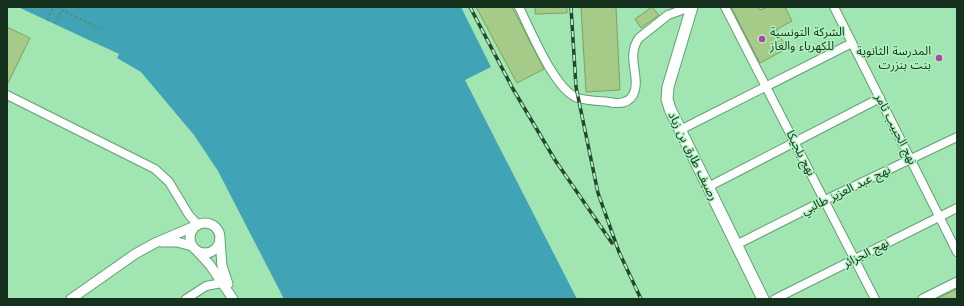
<svg xmlns="http://www.w3.org/2000/svg" width="964" height="306" font-family="Jost,'Noto Sans Arabic',sans-serif">
	<rect width="100%" height="100%" fill="#a1e5b2"/>
	<polygon fill="#41a4b6" points="18,7 461,7 491,67 465,80 577,299 284,299 218,171 194,135 141,72 117,58 119,54"/>
	<g fill="#a6cb88" stroke="#7ea161">
		<polygon points="476,7 512,7 544,69 517,83"/>
		<polygon points="535,7 567,7 567,13 535,14"/>
		<polygon points="581,7 616,7 620,90 586,92"/>
		<polygon points="652,7 659,15 641,28 635,19"/>
		<polygon points="731,7 758,7 760,10 768,7 785,7 792,21 777,29 786,49 760,63"/>
		<polygon points="7,27 30,38 7,85"/>
		<polygon points="957,289 957,299 936,299"/>
	</g>
	<g fill="none" stroke-linecap="round" stroke-linejoin="round">
		<g stroke="#5fa172" stroke-width="10">
			<g id="minor">
				<path d="M519,7C530,29 555,91 578,98C588,101 599,101 609,102C618,104 628,104 633,95C642,78 625,57 639,38L668,15L690,7"/>
				<polyline points="725,7 875,299"/>
				<polyline points="834,7 957,252"/>
				<polyline points="7,95 155,169 169,182 189,215 198,225"/>
				<polyline points="680,130 852,43"/>
				<polyline points="708,187 880,98"/>
				<polyline points="736,245 825,200 957,137"/>
				<polyline points="186,299 206,286 227,282"/>
				<polyline points="775,299 957,208"/>
			</g>
		</g>
		<g stroke="#5fa172" stroke-width="11">
			<g id="tertiary">
				<circle cx="205" cy="238" r="15"/>
				<polyline points="220,240 222,266 228,284"/>
				<polyline points="162,242 177,242 192,246"/>
				<polyline points="198,252 210,265 233,299"/>
				<polyline points="71,299 135,254 155,243 195,226"/>
				<polyline points="923,299 957,282"/>
			</g>
		</g>
		<g stroke="#5fa172" stroke-width="13">
			<polyline id="secondary" points="692,7 668,87 667,99 670,109 763,299"/>
		</g>
		<g stroke="#5b8b67" stroke-width="1.5" stroke-dasharray="3 2" stroke-linecap="butt">
			<polyline points="47,20 53,7"/>
			<polyline points="55,24 62,10 103,30"/>
		</g>
		<use href="#minor" stroke="#fff" stroke-width="8"/>
		<use href="#tertiary" stroke="#fff" stroke-width="9"/>
		<use href="#secondary" stroke="#fff" stroke-width="11"/>
		<g stroke="#26472f" stroke-width="3.5">
			<g id="rail">
				<polyline points="470,7 513,89 555,160 612,243"/>
				<polyline points="571,7 576,87 598,193 619,252 641,299"/>
			</g>
		</g>
		<use href="#rail" stroke="#aef2bf" stroke-width="2" stroke-dasharray="6" stroke-linecap="butt"/>
	</g>
	<g fill="#b045a6" stroke="#aef2bf" stroke-width="1.5">
		<circle cx="762" cy="39" r="4"/>
		<circle cx="939" cy="58" r="4"/>
	</g>
	<g text-anchor="middle" stroke-width="3" stroke-linejoin="round" paint-order="stroke">
		<g font-size="12" fill="#15311d" stroke="#aef2bf" text-anchor="start">
			<text x="770" y="36">الشركة التونسية<tspan x="770" dy="14">للكهرباء والغاز</tspan></text>
			<text x="931" y="55" text-anchor="end">المدرسة الثانوية<tspan x="931" dy="14">بنت بنزرت</tspan></text>
		</g>
		<g font-size="12" fill="#15311d" stroke="#aef2bf">
			<text transform="translate(896 129) rotate(63)" y="4">نهج الحبيب ثامر</text>
			<text transform="translate(801 153) rotate(63)" y="4">نهج بلجيكا</text>
			<text transform="translate(693 156) rotate(64)" y="4">رصيف طارق بن زياد</text>
			<text transform="translate(846 190) rotate(-26)" y="4">نهج عبد العزيز طالبي</text>
			<text transform="translate(866 253) rotate(-27)" y="4">نهج الجزائر</text>
		</g>
	</g>
	<rect width="964" height="306" fill="none" stroke="#15311d" stroke-width="16"/>
</svg>
